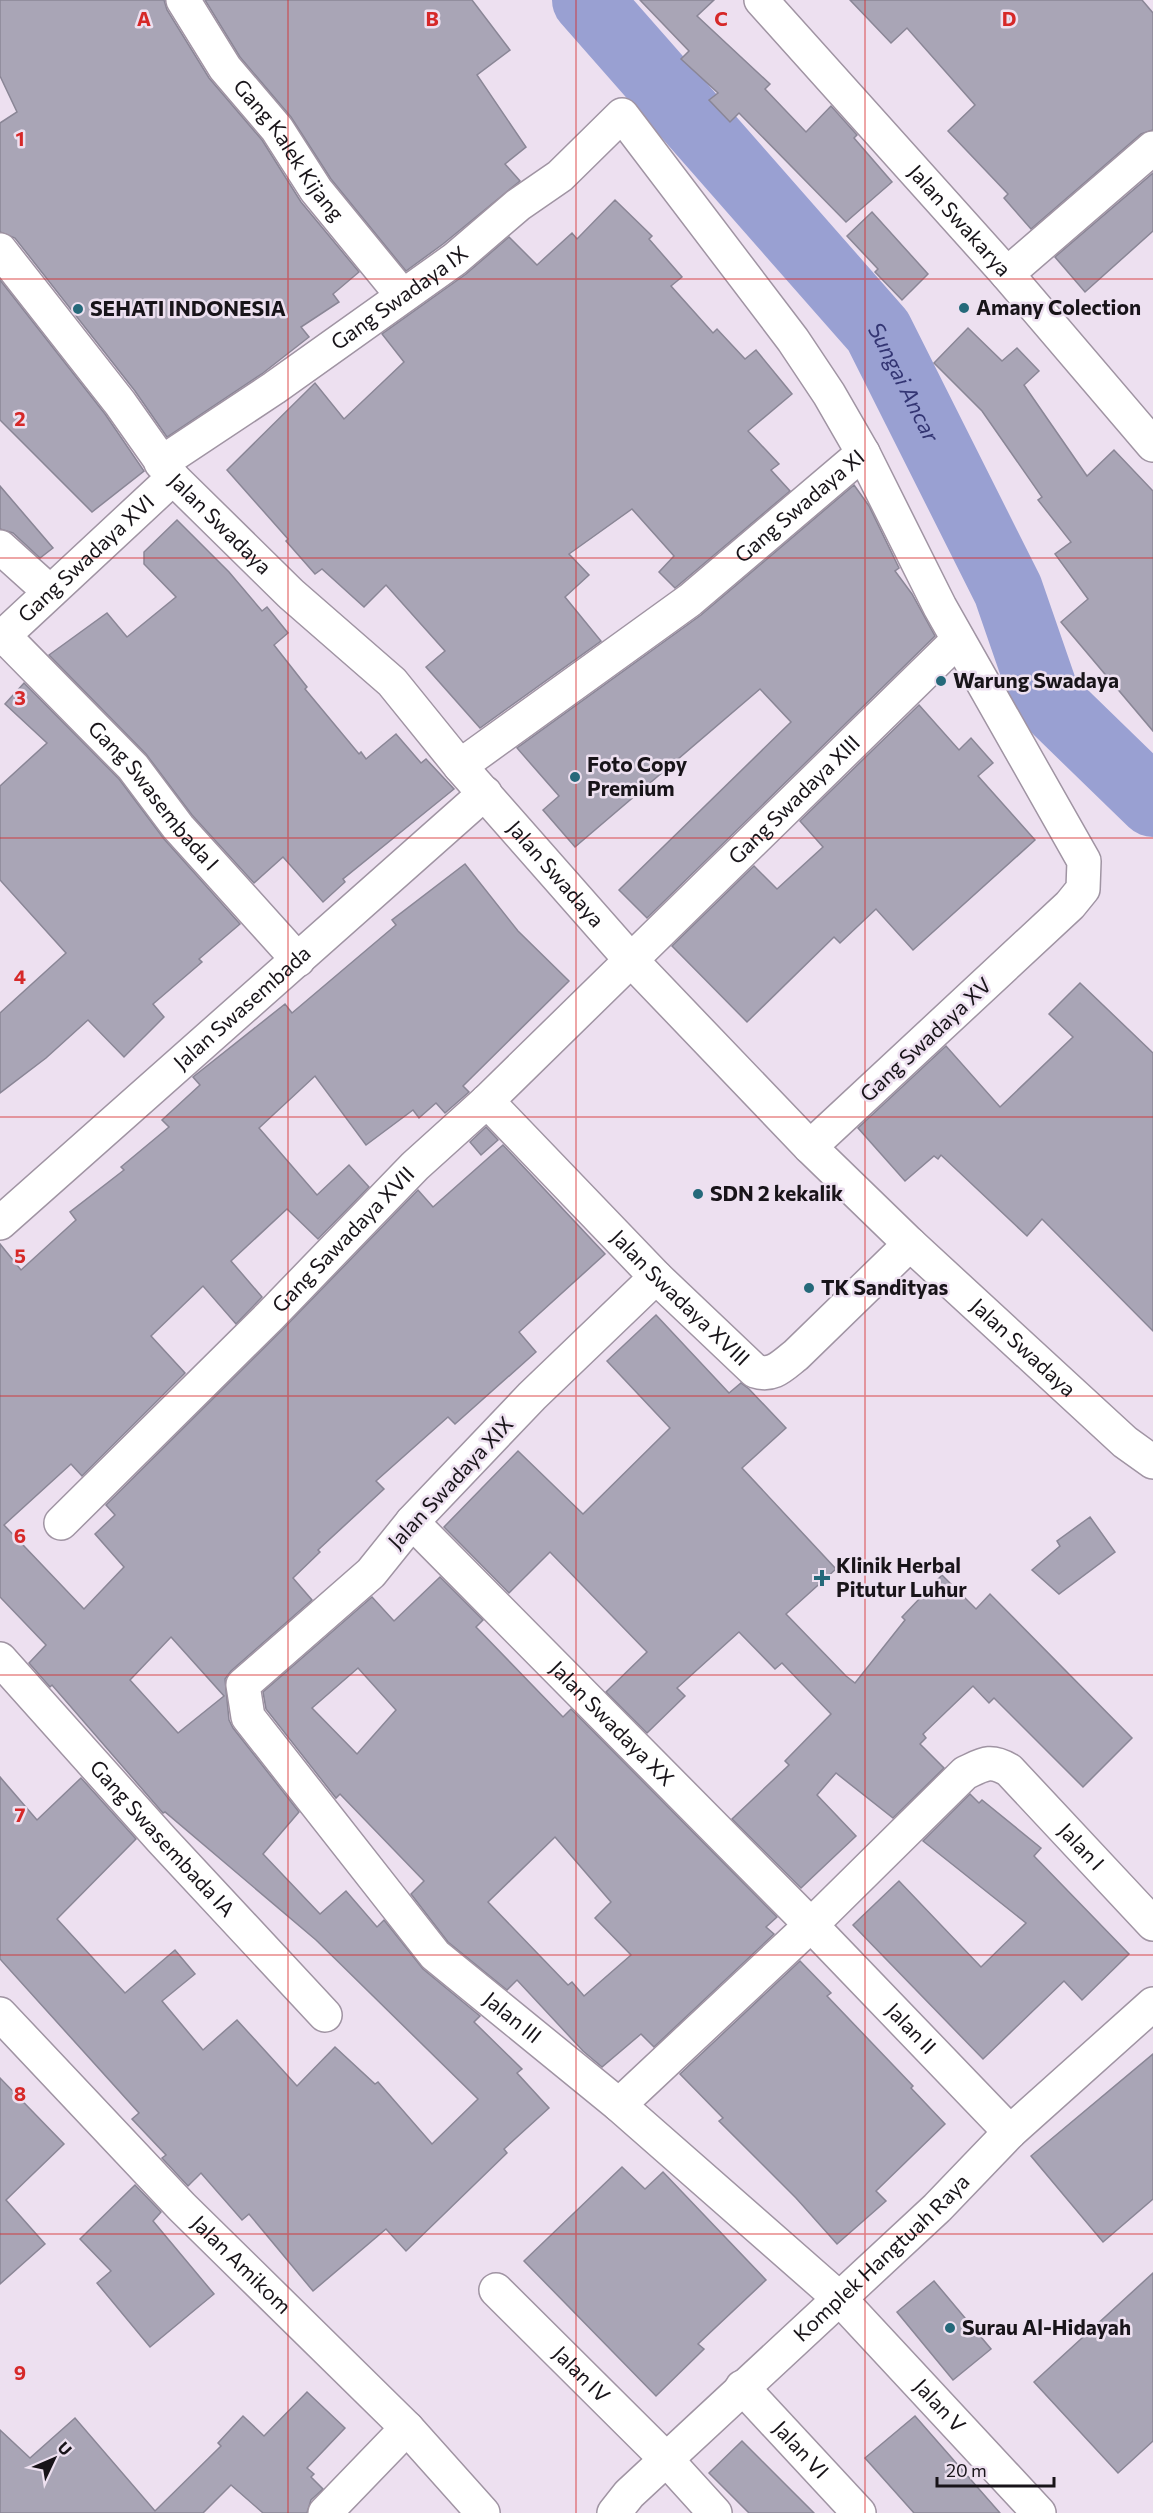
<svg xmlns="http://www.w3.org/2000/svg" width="1153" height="2513" font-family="Commissioner,sans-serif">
	<rect width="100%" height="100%" fill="#ede0f0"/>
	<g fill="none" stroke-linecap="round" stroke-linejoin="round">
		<path stroke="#99a0d2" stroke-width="70" id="s1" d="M587,0L878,331L1008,590L1045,697L1153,802"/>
	</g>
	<g fill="#a9a5b6" stroke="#8a8696" stroke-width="1.5" fill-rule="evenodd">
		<polygon points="0,0 164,0 167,10 209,78 262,140 301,202 359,272 333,294 339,302 301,327 309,337 263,373 167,437 135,391 15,238 0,232 0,123 17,112 0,76"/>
		<polygon points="205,0 472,0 510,50 477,75 526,147 505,164 520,181 443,244 406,271 331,179 291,117 240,57"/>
		<polygon points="640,0 714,0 697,16 770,84 765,89 806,132 831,106 857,135 854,138 892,182 846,222 739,113 730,122 709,100 718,93 681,59 689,51"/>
		<polygon points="850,0 1142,0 1153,13 1153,130 1141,134 1031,229 1004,198 1008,194 948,131 975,105 907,28 891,43"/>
		<polygon points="1153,173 1153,231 1085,292 1055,257"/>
		<polygon points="615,200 652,236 649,239 682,277 671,286 713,333 717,329 745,359 756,350 792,394 748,431 779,464 771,470 790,491 675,588 659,572 674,556 632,509 569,554 589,575 565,597 601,641 480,728 426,667 445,651 386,585 364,607 322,569 315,574 286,541 288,539 227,470 315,383 344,419 404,362 382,334 466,274 509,237 537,265 572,233 577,239"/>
		<polygon points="872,212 928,274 902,300 875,272 878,269 847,236"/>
		<polygon points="0,280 105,414 144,471 92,512 0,420"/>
		<polygon points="968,328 1002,361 1017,348 1039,371 1024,385 1087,476 1114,450 1153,491 1153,731 1061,622 1088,599 1055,554 1071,542 1038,500 1042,497 982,411 934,363"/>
		<polygon points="854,485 869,506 899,568 895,571 912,594 935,636 647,918 619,890 791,722 760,689 575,847 543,810 559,796 517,748 701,615"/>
		<polygon points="0,486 53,548 40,558 13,533 0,529"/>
		<polygon points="177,520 229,572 262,611 267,607 288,633 274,645 307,687 305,689 359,754 361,752 366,759 396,734 421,763 426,759 454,789 343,879 345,882 323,902 283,857 254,883 192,815 146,754 49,655 107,613 127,637 176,597 144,564 144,552"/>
		<polygon points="24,683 119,779 164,839 240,924 199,959 202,962 153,1004 164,1017 124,1057 88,1020 46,1058 0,1093 0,1013 66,953 0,880 0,786 47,743 5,704"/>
		<polygon points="919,705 959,750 971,738 993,763 978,776 1035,840 913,950 876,909 840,943 834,937 747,1022 672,946 754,866 777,889 823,847 800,821"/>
		<path d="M465,864L518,931L569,981L463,1086L469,1092L445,1113L436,1103L419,1118L413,1110L366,1145L315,1076L259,1128L317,1195L349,1165L369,1187L318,1239L287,1209L231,1261L262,1297L236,1324L203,1286L151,1336L185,1373L82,1476L71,1464L4,1525L84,1609L124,1567L95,1534L115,1515L106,1505L283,1329L418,1190L433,1207L503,1145L605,1254L519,1332L536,1352L455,1424L448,1417L376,1481L384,1489L318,1550L320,1552L293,1578L312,1600L231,1671L225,1679L229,1720L233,1728L299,1812L263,1854L320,1914L346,1891L377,1927L384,1920L423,1969L480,2016L474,2022L522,2069L517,2073L549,2108L504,2149L507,2153L406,2251L386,2229L313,2291L249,2214L242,2220L201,2173L188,2186L162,2158L166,2155L132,2119L139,2113L0,1959V1777L37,1820L81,1778L136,1839L57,1919L125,1993L175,1950L195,1974L162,2001L203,2050L237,2020L297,2086L335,2047L375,2084L378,2082L432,2144L478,2099L316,1940L165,1812L163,1813L52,1685L50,1687L29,1663L46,1645L0,1597V1244L21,1270L76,1220L70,1212L124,1170L121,1167L169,1127L162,1120L200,1085L193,1077L285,1004L292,1013L396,925L392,920ZM171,1637L224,1696L178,1733L130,1680Z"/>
		<polygon points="1080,983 1153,1053 1153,1331 1042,1219 1027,1236 941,1155 938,1159 934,1156 905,1181 858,1128 946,1046 1000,1107 1073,1037 1049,1014"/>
		<polygon points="486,1127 498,1140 481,1155 470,1142"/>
		<polygon points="656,1315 729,1393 741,1383 749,1389 786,1428 742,1468 836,1569 786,1614 846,1676 855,1683 905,1620 902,1617 942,1575 976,1609 990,1594 1132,1738 1083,1787 994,1698 989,1703 973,1686 923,1734 926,1738 920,1744 944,1768 893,1818 836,1773 817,1795 856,1836 801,1888 732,1819 789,1765 785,1761 831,1714 782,1663 775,1669 739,1632 677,1688 685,1696 647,1733 606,1692 647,1652 550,1552 509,1593 444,1527 518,1451 583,1514 670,1428 607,1361"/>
		<polygon points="1090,1517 1115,1552 1059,1594 1032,1570 1060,1546 1057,1541"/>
		<path d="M440,1577L483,1620L476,1627L563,1717L571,1709L777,1917L766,1927L774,1934L654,2047L641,2034L602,2067L583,2051L517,1980L507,1990L448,1942L411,1894L424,1881L340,1794L336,1798L266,1709L263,1692L372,1597L394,1621ZM358,1668L396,1710L357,1754L312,1708ZM555,1837L611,1902L595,1918L631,1955L584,1996L572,1982L568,1985L488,1902Z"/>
		<polygon points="970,1794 979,1803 982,1800 1041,1848 1034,1856 1129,1954 1082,2000 1064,1981 983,2059 853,1925 899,1881 981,1967 1026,1923 923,1841"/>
		<polygon points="800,1961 831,1993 827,1996 913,2086 911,2088 945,2124 876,2191 886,2201 837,2244 796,2198 719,2121 723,2118 680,2074"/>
		<polygon points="1153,2054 1153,2199 1103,2242 1031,2156"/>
		<polygon points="0,2078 64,2144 6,2200 45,2244 0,2284"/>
		<polygon points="622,2167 645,2189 663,2172 766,2280 698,2344 704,2349 656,2396 524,2261"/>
		<polygon points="135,2185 161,2212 153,2221 214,2294 150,2347 97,2283 111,2271 80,2239"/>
		<polygon points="1153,2273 1153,2441 1118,2473 1034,2382"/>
		<polygon points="934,2281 991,2349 953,2380 897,2312"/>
		<polygon points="307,2392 345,2428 307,2468 314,2474 311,2477 323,2489 311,2500 307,2513 263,2513 231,2485 203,2513 0,2513 0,2430 30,2458 75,2418 155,2511 221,2446 218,2443 243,2416 264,2436"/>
		<polygon points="915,2416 1000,2513 914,2513 865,2458"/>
		<polygon points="742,2441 814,2513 749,2513 709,2473"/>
	</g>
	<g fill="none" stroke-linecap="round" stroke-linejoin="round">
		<g stroke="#a094a3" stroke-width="36">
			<g id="minor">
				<path id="s2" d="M183,0L225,68L277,129L316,190L402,295"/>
				<path id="s3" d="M761,0L1007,274L1153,445"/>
				<path id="s4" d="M0,250L120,403L173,478L291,594L392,682L460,766L630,959L810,1147L910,1244L1125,1442L1153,1462"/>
				<polyline points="1007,274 1153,148"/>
				<path id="s5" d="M161,463L274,388L455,259L518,205L560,176L622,115L793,340L829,394L863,453L940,607L1084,861L1083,889L1070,905L810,1147"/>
				<polyline points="0,547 50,592"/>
				<path id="s6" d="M4,636L133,767L178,827L298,960"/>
				<path id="s7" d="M0,639L173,478"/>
				<path id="s8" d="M460,766L690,600L863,453"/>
				<path id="s9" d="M487,1101L656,1277L755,1371C773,1377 782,1366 796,1355L910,1244"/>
				<path id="s10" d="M0,1223L485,793"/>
				<path id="s11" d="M656,1277L532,1396L412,1522L371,1573L243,1685L248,1717L435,1955L619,2105L840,2299L1039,2513"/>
				<path id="s12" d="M412,1522L811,1925L1010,2132"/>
				<path id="s13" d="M61,1523L270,1316L415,1166L487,1101L958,640"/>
				<path id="s14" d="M0,1659L162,1840L325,2015"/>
				<path id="s15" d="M0,2014L182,2207L407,2428L483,2513"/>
				<path id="s16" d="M619,2105L811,1925L965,1773C984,1764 990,1759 1009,1770L1153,1924"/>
				<path id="s17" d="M496,2290L666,2459L715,2513"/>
				<path id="s18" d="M742,2387L859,2513"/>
				<polyline points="325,2513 407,2428"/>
				<path id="s19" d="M614,2513L629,2494L937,2208L1010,2132L1153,2004"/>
			</g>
		</g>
		<use href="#minor" stroke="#fff" stroke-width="33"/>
	</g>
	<path fill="none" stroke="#d62828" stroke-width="1.5" stroke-opacity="0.55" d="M288,0V2513M576,0V2513M865,0V2513M0,279H1153M0,558H1153M0,838H1153M0,1117H1153M0,1396H1153M0,1675H1153M0,1955H1153M0,2234H1153"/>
	<g fill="#25697a" stroke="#ede0f0" stroke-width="2">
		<circle cx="964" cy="308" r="6"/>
		<circle cx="78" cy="309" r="6"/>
		<circle cx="941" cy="681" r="6"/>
		<circle cx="575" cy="777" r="6"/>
		<circle cx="698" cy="1194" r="6"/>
		<circle cx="809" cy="1288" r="6"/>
		<path d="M819 1569h6v6h6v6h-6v6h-6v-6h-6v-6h6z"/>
		<circle cx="950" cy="2328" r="6"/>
	</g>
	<g text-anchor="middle" stroke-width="5" stroke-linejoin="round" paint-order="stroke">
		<g font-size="21" fill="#181419" stroke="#ede0f0">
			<text dy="7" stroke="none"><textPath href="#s2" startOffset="184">Gang Kalek Kijang</textPath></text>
			<text dy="7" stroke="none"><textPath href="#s3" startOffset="297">Jalan Swakarya</textPath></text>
			<text dy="7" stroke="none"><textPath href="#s5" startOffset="290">Gang Swadaya IX</textPath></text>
			<text dy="7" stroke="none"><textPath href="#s8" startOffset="428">Gang Swadaya XI</textPath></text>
			<text dy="7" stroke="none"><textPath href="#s4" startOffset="352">Jalan Swadaya</textPath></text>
			<text dy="7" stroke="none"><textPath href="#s7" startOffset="118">Gang Swadaya XVI</textPath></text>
			<text dy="7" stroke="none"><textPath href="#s6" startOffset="219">Gang Swasembada I</textPath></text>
			<text dy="7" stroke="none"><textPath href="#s13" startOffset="1030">Gang Swadaya XIII</textPath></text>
			<text dy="7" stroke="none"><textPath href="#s4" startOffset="838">Jalan Swadaya</textPath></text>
			<text dy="7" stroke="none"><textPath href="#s10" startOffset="324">Jalan Swasembada</textPath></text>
			<text transform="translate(926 1040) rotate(-43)" y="7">Gang Swadaya XV</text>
			<text dy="7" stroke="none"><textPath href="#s13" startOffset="400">Gang Sawadaya XVII</textPath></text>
			<text dy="7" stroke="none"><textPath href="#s9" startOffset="276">Jalan Swadaya XVIII</textPath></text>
			<text dy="7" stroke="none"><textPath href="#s4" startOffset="1504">Jalan Swadaya</textPath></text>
			<text transform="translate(451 1483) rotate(-47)" y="7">Jalan Swadaya XIX</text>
			<text dy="7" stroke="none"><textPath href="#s12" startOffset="284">Jalan Swadaya XX</textPath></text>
			<text dy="7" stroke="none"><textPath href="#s14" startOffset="242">Gang Swasembada IA</textPath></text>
			<text dy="7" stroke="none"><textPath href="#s16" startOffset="632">Jalan I</textPath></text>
			<text dy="7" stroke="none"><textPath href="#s11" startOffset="1016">Jalan III</textPath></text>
			<text dy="7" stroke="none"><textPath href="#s12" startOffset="711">Jalan II</textPath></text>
			<text dy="7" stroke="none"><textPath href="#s19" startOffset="370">Komplek Hangtuah Raya</textPath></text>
			<text dy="7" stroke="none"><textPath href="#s15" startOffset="348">Jalan Amikom</textPath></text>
			<text dy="7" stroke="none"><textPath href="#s17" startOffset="120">Jalan IV</textPath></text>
			<text dy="7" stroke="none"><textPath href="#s11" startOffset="1594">Jalan V</textPath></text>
			<text dy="7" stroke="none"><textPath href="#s18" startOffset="86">Jalan VI</textPath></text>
		</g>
		<g font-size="21" font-weight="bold" fill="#181419" stroke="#ede0f0" text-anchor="start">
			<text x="976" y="315">Amany Colection</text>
			<text x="90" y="316">SEHATI INDONESIA</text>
			<text x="953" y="688">Warung Swadaya</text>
			<text x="587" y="772">Foto Copy<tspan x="587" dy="24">Premium</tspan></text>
			<text x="710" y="1201">SDN 2 kekalik</text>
			<text x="821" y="1295">TK Sandityas</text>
			<text x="836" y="1573">Klinik Herbal<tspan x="836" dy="24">Pitutur Luhur</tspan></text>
			<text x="962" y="2335">Surau Al-Hidayah</text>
		</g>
		<g font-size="22" font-style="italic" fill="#333573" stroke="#ede0f0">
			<text dy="8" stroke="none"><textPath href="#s1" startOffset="498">Sungai Ancar</textPath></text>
		</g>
	</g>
	<g font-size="20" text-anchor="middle" font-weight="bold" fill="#d62828" stroke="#ede0f0" stroke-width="5" stroke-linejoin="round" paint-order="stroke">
		<text x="144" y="26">A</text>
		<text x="432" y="26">B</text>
		<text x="721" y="26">C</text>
		<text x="1009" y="26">D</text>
		<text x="20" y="146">1</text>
		<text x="20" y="426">2</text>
		<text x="20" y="705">3</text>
		<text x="20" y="984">4</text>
		<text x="20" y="1263">5</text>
		<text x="20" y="1543">6</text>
		<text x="20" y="1822">7</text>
		<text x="20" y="2101">8</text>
		<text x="20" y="2380">9</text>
	</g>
	<g transform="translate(54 2459) rotate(46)" stroke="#ede0f0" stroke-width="4.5" paint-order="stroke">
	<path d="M0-4.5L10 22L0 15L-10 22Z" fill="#181419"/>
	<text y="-9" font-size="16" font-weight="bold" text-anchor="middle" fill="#181419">U</text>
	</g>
	<path d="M937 2477v9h117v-9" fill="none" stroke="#181419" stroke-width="3"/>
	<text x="946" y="2477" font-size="18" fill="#181419" stroke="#ede0f0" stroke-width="4.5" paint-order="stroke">20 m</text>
</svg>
